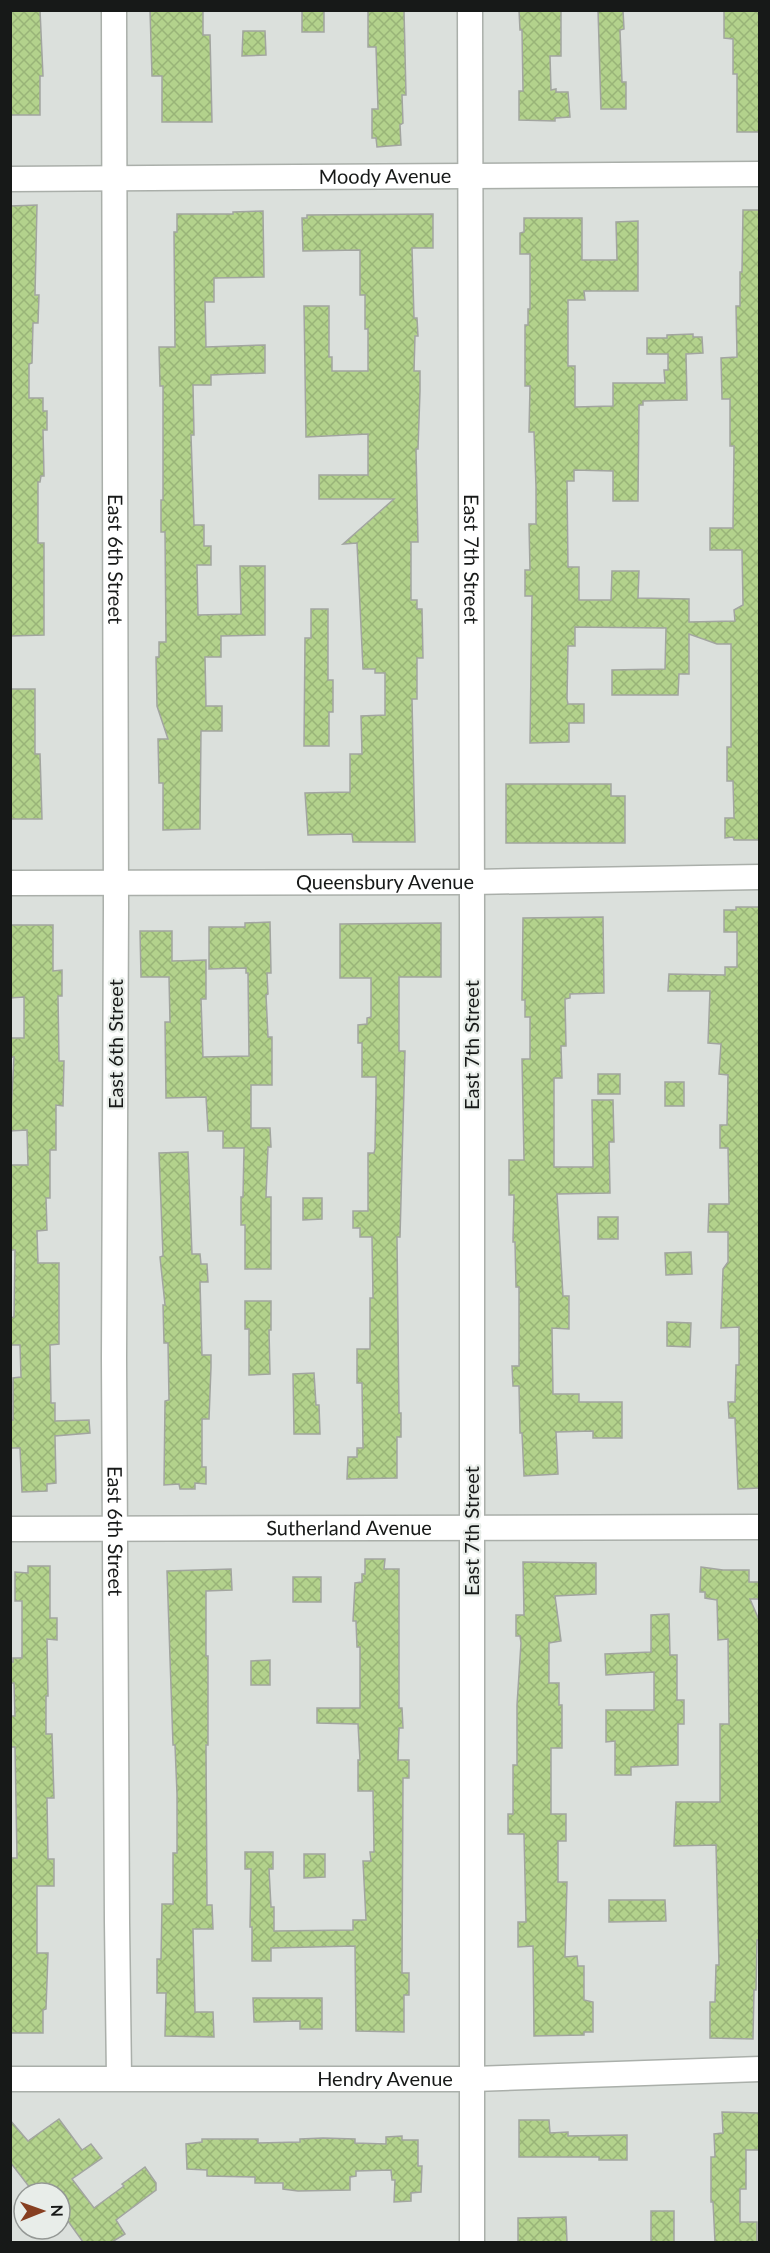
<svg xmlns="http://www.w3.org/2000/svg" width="770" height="2253" font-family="Lato,sans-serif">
	<defs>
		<pattern id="building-cross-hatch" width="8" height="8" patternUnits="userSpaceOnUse" patternTransform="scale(1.5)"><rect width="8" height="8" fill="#b3d28c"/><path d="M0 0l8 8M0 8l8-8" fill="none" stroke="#99b478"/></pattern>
	</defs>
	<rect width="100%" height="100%" fill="#dbe0dc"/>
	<g fill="url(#building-cross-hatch)" stroke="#a2a5a0" stroke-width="1.5">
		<polygon points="10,10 40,10 43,76 40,76 40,115 10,115"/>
		<polygon points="150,10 203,10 203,35 210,35 212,122 162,122 162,76 152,76"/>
		<rect x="302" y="10" width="22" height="22"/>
		<polygon points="368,10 404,10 406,95 402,95 403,123 400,125 401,145 377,147 376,138 372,138 372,109 378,109 376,47 368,47"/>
		<polygon points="519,10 561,10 561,56 550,56 551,90 556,89 556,92 568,92 570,117 555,118 555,121 519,120 519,91 523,91 522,30 520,30"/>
		<polygon points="598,10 623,10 624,29 620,30 622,82 626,82 626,109 601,109"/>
		<polygon points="724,10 759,10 759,132 737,132 737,74 733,74 733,39 724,38"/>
		<polygon points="243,31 265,31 266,55 242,56"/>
		<polygon points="37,205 35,295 39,295 38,323 33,323 32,363 29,364 29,398 43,398 43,411 47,411 47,430 43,430 44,476 41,476 40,482 38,482 38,543 44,543 44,635 10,636 10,206"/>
		<polygon points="743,210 759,210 759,840 734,840 733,837 725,838 725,818 734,818 733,781 727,781 727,747 731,747 731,644 717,644 689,634 689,674 679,674 678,695 612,695 612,670 665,669 666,628 575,627 575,646 568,646 567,699 568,704 584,704 584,723 569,723 569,742 530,743 532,596 525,596 525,570 530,570 529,524 536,524 536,487 534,432 529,432 530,386 525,386 525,325 528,325 528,309 530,309 530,254 520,254 520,233 524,232 524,218 582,218 582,260 617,260 616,222 638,221 638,291 584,291 585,300 568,300 568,366 575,366 575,407 613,406 613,383 665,383 664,370 668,370 668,354 647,354 647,338 667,338 667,335 693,334 693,337 702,337 703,353 686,354 687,400 643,401 643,405 639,405 638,501 613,501 613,471 574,470 574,481 567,481 568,567 579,567 579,600 611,600 612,571 639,571 638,598 689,599 689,622 735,621 734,610 743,605 742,550 710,550 710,528 733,528 734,446 730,446 730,399 722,399 721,358 737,357 736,306 740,306 740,272 742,272"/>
		<polygon points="263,211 264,277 214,278 214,302 205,302 206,347 265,345 265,373 211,375 211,385 193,385 194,435 191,435 194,525 204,525 204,546 211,546 211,565 197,565 198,615 241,614 240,566 265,566 265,635 221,636 221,657 205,657 206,706 222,706 222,731 201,731 200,829 163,830 163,783 159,783 158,739 168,739 157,706 156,657 159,657 159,642 166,642 165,532 161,532 161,500 163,500 163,386 160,386 159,347 175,347 174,232 177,232 177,214 233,214 233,212"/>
		<polygon points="433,214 433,248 412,248 414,318 417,318 418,336 415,336 414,371 420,371 420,391 418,449 416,449 418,542 411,542 411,600 417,600 417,609 422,609 423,658 417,658 417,699 412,699 415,842 353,842 352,834 308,835 305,793 350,792 350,754 362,754 361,716 385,715 385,673 375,673 375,669 363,669 357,543 343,544 394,499 319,499 319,475 368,475 368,434 306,437 304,306 329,306 329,357 332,357 332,371 368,371 368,329 365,329 365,295 360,295 360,250 303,251 302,218 307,218 307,215"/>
		<polygon points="311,609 328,609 328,680 333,680 333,712 329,712 329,746 304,746 305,638 311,638"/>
		<polygon points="10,689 35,689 35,754 40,754 42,819 10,819"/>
		<polygon points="506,784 611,784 611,796 625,796 625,843 506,843"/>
		<polygon points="736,907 759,907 759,1488 738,1489 735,1418 729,1418 728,1402 735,1402 736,1365 739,1365 739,1327 721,1328 723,1269 728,1262 728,1232 708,1232 709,1204 729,1204 728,1148 720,1148 720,1125 727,1125 728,1075 719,1074 721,1044 708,1043 710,991 668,991 669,974 725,975 725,967 737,967 737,932 724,932 724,910 736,910"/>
		<polygon points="603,917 604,993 570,994 570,998 565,999 566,1046 561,1046 562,1078 554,1078 554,1167 593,1167 592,1100 613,1100 614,1142 609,1142 610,1193 557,1194 563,1296 569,1296 569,1329 552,1328 553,1394 579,1394 579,1402 622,1402 622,1438 593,1438 593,1431 556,1432 558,1474 524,1476 522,1433 520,1433 519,1386 513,1386 512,1366 519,1366 519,1287 516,1287 515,1242 513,1242 514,1195 509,1195 509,1160 524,1160 522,1059 530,1059 530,1017 525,1017 525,1000 522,1000 523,918"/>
		<polygon points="270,922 271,973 267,973 268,994 266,995 268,1037 272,1037 272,1085 251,1085 251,1128 270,1128 271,1147 268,1147 266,1197 271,1197 271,1269 245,1269 245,1225 241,1225 241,1197 243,1197 244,1148 223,1148 223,1131 208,1131 206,1097 166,1098 165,1022 170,1022 169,977 141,977 140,931 172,931 172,961 206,960 206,999 201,999 203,1057 249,1056 248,973 246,973 246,968 209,969 209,927 245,927 245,923"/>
		<polygon points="441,923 441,977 399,977 399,1051 405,1051 400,1237 397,1237 399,1413 401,1413 401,1437 397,1437 397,1478 347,1479 348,1457 357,1457 357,1448 363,1448 362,1383 357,1383 357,1349 370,1349 370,1298 373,1298 372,1237 360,1237 360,1228 353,1228 353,1211 368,1211 368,1153 374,1153 375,1149 376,1094 376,1077 362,1077 362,1043 358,1043 358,1025 367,1024 367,1018 371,1017 371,978 340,978 340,924"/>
		<polygon points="10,925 53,925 53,971 62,970 62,996 58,996 59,1061 64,1061 63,1106 56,1105 56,1150 50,1150 50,1198 46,1198 47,1230 37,1231 38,1263 59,1263 59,1344 50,1345 51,1403 55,1403 55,1421 89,1420 90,1433 55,1436 56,1483 47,1484 47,1491 22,1492 20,1448 10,1448 10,1420 13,1420 13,1378 21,1377 20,1345 10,1345 10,1318 14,1317 15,1250 10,1250 11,1165 28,1165 27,1130 10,1131 14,1057 10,1057 10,1038 24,1038 24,997 10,998"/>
		<rect x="598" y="1074" width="22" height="20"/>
		<rect x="665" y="1082" width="19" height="24"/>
		<polygon points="188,1152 192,1254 200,1254 201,1264 207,1264 208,1282 200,1282 202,1355 211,1355 211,1367 209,1419 202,1419 202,1467 206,1467 206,1484 195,1483 195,1489 180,1489 179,1484 164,1485 165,1401 169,1400 168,1343 164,1343 163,1305 165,1305 160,1257 163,1256 159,1153"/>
		<polygon points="303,1198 322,1198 322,1219 303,1220"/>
		<rect x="598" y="1217" width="20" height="22"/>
		<polygon points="691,1252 692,1274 666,1275 665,1253"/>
		<polygon points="245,1301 271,1301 271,1330 269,1330 270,1374 249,1375 249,1329 245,1329"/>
		<polygon points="667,1322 691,1323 690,1347 667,1346"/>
		<polygon points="314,1373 316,1405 319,1405 320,1434 294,1434 293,1374"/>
		<polygon points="365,1559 385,1559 384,1569 399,1569 399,1708 402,1708 403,1728 399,1728 398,1760 409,1760 409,1778 403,1778 402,1973 409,1973 409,1995 404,1995 404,2032 356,2031 355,1946 271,1948 271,1961 252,1961 252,1927 250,1927 251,1869 245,1869 245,1852 273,1852 273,1869 269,1869 271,1907 274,1907 274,1931 353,1930 353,1920 366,1920 363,1861 371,1861 370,1852 374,1852 373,1791 358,1791 358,1760 360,1760 358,1724 317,1723 317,1708 360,1708 360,1647 357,1647 356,1621 353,1621 355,1583 362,1582 362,1574 365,1574"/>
		<polygon points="523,1562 596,1563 596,1594 555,1596 561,1641 549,1643 549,1683 559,1683 559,1705 562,1705 562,1748 551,1748 551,1814 566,1814 566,1841 558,1841 558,1882 567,1882 565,1957 577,1956 578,1966 584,1966 584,2000 593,2002 593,2032 584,2032 584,2035 534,2036 533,1946 518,1947 518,1922 526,1922 524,1834 508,1834 508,1814 513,1814 513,1765 517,1765 517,1705 521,1643 520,1636 516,1636 516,1615 524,1615"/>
		<polygon points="28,1566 50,1566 50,1618 57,1618 57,1640 47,1639 48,1696 46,1696 46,1734 52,1734 54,1798 47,1798 48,1859 54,1859 54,1886 37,1886 37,1953 48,1953 46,2009 43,2010 43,2033 10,2033 10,1858 17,1858 15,1747 11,1747 11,1716 15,1716 14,1683 10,1683 10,1662 13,1662 13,1658 22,1658 22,1601 15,1601 15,1572 28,1573"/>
		<polygon points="701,1567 723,1570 749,1570 749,1582 759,1582 759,1599 750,1599 759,1620 759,1940 757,1940 756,1990 754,1990 753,2039 710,2038 710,2002 715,2002 716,1965 719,1965 716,1845 674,1846 676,1802 720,1802 720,1724 729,1724 728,1639 718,1640 717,1600 705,1598 705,1592 700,1592"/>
		<polygon points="231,1569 232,1590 206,1591 206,1656 208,1656 208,1745 206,1745 207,1905 212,1905 213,1929 193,1929 195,2012 213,2012 214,2037 165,2036 166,1993 157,1993 157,1959 161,1959 162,1904 173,1904 173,1853 177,1853 177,1794 175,1745 173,1745 167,1571"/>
		<rect x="293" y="1577" width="28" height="25"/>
		<polygon points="669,1614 670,1655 677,1655 677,1700 684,1700 684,1724 678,1724 678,1765 631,1767 631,1775 615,1775 615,1741 606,1742 606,1710 654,1710 654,1672 606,1675 605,1654 651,1652 651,1615"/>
		<polygon points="270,1660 270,1685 251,1685 251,1661"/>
		<polygon points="304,1854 325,1854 325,1877 304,1878"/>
		<polygon points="609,1900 665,1900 666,1921 609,1922"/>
		<polygon points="253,1998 322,1998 322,2029 300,2029 300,2021 254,2022"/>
		<polygon points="722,2112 759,2113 759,2150 746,2150 746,2189 740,2189 740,2222 757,2222 757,2242 715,2242 713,2202 711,2202 711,2157 715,2157 714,2134 723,2133"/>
		<polygon points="59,2119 82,2150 91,2144 102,2158 72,2179 94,2208 124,2186 122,2184 145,2167 156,2183 156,2190 116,2220 125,2234 112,2242 83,2242 60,2210 60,2193 34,2193 10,2162 10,2120 28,2141"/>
		<polygon points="519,2120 549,2120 550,2133 568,2132 568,2136 627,2135 627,2160 599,2160 599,2157 519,2157"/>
		<polygon points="402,2136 402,2140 418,2140 418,2166 422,2166 421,2192 411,2193 411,2201 394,2202 395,2180 392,2180 391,2170 356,2171 356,2176 350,2177 350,2190 298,2191 283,2189 283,2183 255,2183 255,2177 207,2176 207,2170 187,2169 186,2144 202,2142 202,2139 258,2139 258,2143 300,2142 300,2139 323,2138 355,2139 355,2143 386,2144 386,2137"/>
		<rect x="651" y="2211" width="23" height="31"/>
		<polygon points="566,2217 567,2242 518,2242 518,2218"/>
	</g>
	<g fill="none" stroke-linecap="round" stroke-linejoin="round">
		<g stroke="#aaafaa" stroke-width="27">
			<g id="minor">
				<path id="s1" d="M114,10L116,906L114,1358L117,1922L119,2078"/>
				<path id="s2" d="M470,10L472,914V2242"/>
				<path id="s3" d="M10,179L760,174"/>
				<path id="s4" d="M10,883L472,882L760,877"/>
				<path id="s5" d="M10,1529L760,1527"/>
				<path id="s6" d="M10,2079H473L760,2069"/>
			</g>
		</g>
		<use href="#minor" stroke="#fff" stroke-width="24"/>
	</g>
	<g text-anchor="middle" stroke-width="4.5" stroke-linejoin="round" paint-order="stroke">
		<g font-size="20" fill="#171918" stroke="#e8ede9">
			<text dy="7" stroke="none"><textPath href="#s3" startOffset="375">Moody Avenue</textPath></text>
			<text dy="7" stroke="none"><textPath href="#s1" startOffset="549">East 6th Street</textPath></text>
			<text dy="7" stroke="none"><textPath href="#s2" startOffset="549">East 7th Street</textPath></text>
			<text dy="7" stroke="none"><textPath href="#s4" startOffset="375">Queensbury Avenue</textPath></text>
			<text transform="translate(116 1044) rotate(-90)" y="7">East 6th Street</text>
			<text transform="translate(472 1045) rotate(-90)" y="7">East 7th Street</text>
			<text dy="7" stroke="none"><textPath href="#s5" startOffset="339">Sutherland Avenue</textPath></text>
			<text dy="7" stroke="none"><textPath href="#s1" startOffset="1521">East 6th Street</textPath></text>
			<text transform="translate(472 1531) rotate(-90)" y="7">East 7th Street</text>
			<text dy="7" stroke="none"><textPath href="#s6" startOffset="375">Hendry Avenue</textPath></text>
		</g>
	</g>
	<rect width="770" height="2253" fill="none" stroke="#171918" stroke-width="24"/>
	<g transform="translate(42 2211) rotate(89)"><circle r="28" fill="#e8ede9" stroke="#949895" stroke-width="1.5"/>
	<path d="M0-4.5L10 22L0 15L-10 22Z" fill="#873f21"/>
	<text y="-9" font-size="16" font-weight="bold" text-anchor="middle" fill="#171918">N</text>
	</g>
</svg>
